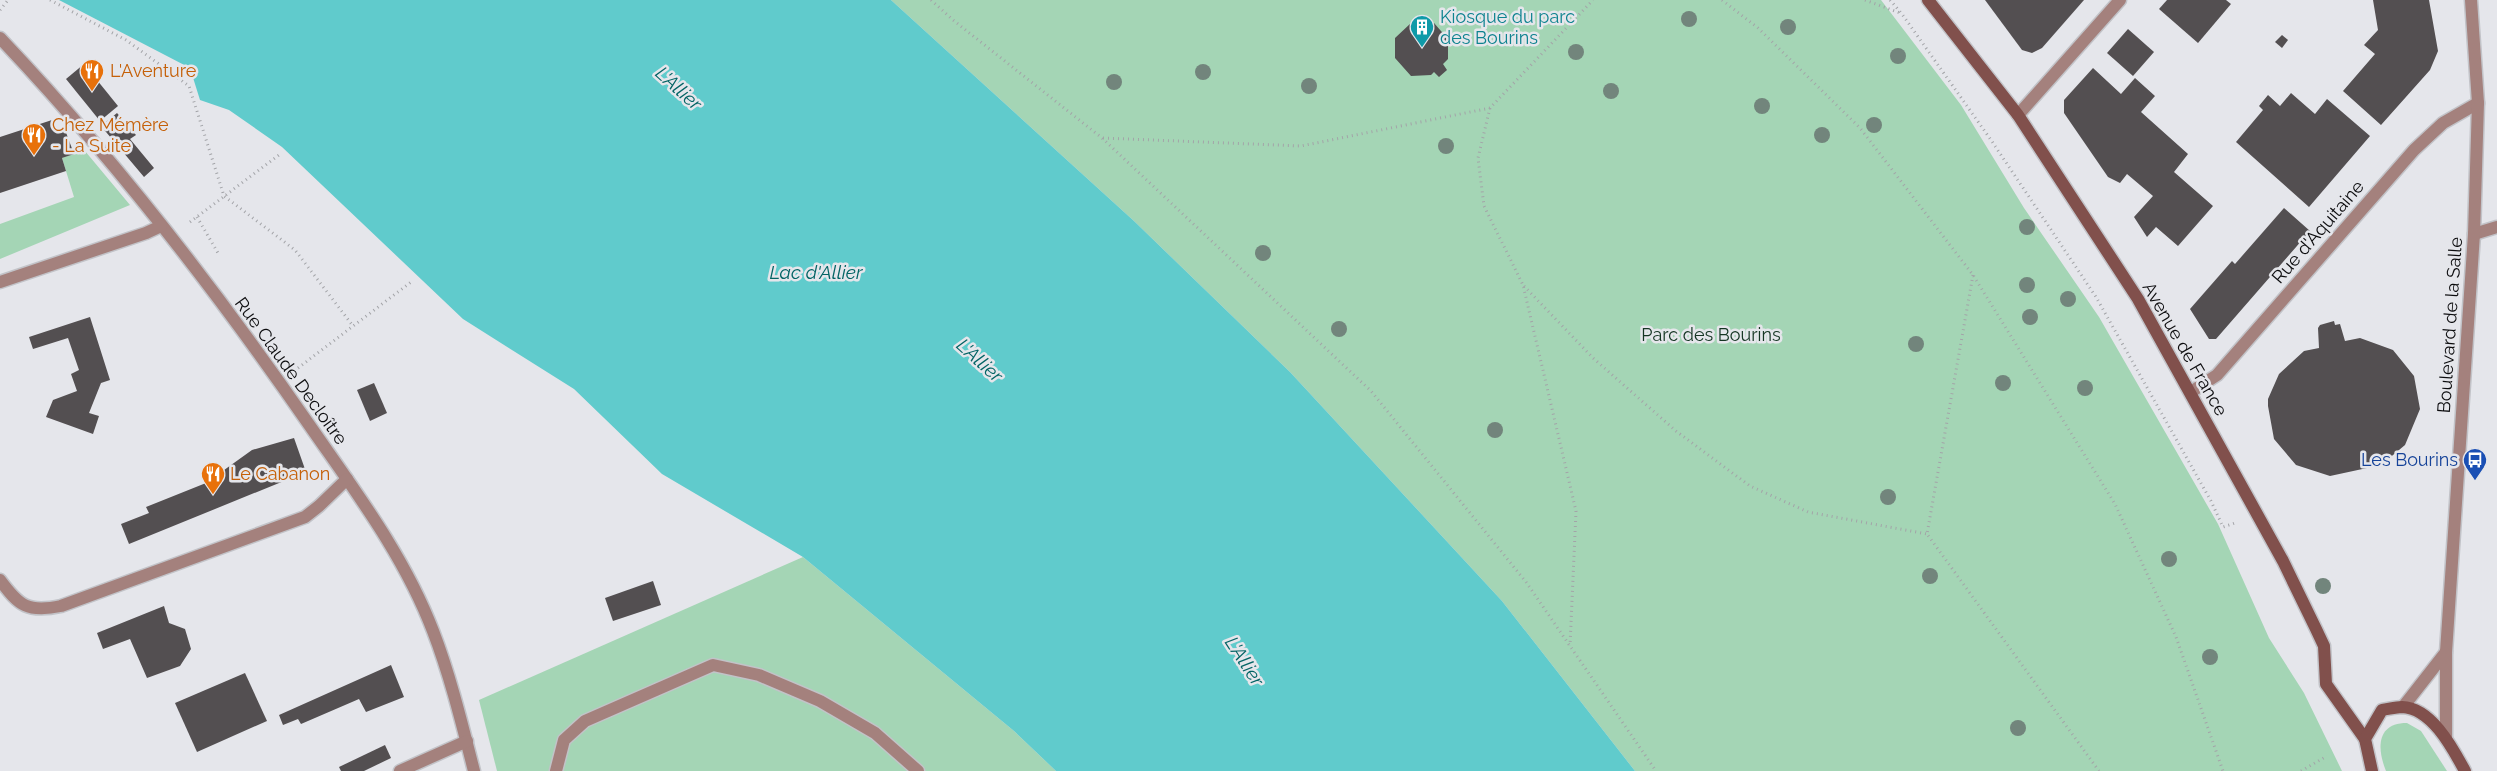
<svg xmlns="http://www.w3.org/2000/svg" width="2497" height="771" font-family="Raleway,sans-serif">
	<rect width="100%" height="100%" fill="#e5e6eb"/>
	<g fill="#a4d5b5">
		<polygon points="891,0 1881,0 1961,105 2024,208 2099,317 2218,524 2269,638 2304,693 2342,771 1635,771 1502,601 1290,372 1134,221"/>
		<polygon points="77,150 81,155 85,151 130,205 0,259 0,224 74,197 62,158 73,154"/>
		<polygon points="803,557 1014,731 1056,771 497,771 479,700"/>
		<path d="M2407,723L2421,731L2447,771H2386C2377,749 2376,723 2407,723Z"/>
	</g>
	<polygon fill="#60cbcc" points="59,0 891,0 1134,221 1290,372 1502,601 1635,771 1056,771 1014,731 803,557 662,474 574,389 463,319 282,147 229,110 200,100 190,68"/>
	<g fill="#534f51">
		<polygon points="1985,0 2084,0 2042,48 2032,53 2022,50"/>
		<polygon points="2167,0 2226,0 2231,4 2198,43 2159,9"/>
		<polygon points="2373,0 2429,0 2438,51 2430,70 2381,125 2343,91 2375,54 2364,45 2378,30"/>
		<polygon points="1411,23 1434,23 1448,39 1448,59 1443,64 1447,70 1439,77 1434,72 1431,75 1411,76 1395,58 1395,38"/>
		<polygon points="2128,29 2154,52 2133,76 2107,53"/>
		<polygon points="2282,35 2288,40 2282,48 2275,42"/>
		<polygon points="84,64 118,106 100,121 66,79"/>
		<polygon points="2093,68 2121,94 2135,78 2155,96 2141,112 2188,154 2174,172 2213,206 2178,246 2156,227 2147,237 2134,217 2153,196 2127,174 2120,183 2108,177 2064,113 2064,100"/>
		<polygon points="2291,93 2315,114 2327,99 2370,136 2309,207 2236,142 2263,110 2259,106 2268,95 2280,106"/>
		<polygon points="117,113 136,135 130,139 154,168 144,177 101,126"/>
		<polygon points="52,120 55,130 64,127 74,154 62,158 66,171 0,193 0,137"/>
		<polygon points="2284,208 2310,231 2216,339 2209,339 2190,309 2232,261 2235,264"/>
		<polygon points="90,317 110,380 101,383 89,413 99,416 93,434 46,417 53,400 77,391 71,374 79,370 68,338 33,349 29,337"/>
		<polygon points="2334,321 2335,325 2340,324 2345,341 2360,338 2393,350 2414,376 2420,409 2405,445 2381,465 2330,476 2296,465 2274,439 2268,406 2268,399 2279,374 2304,351 2319,348 2318,328 2320,325"/>
		<polygon points="374,383 387,413 370,421 357,390"/>
		<polygon points="294,438 306,472 129,544 121,524 149,513 146,507 206,483 252,450"/>
		<polygon points="653,581 661,605 613,621 605,598"/>
		<polygon points="164,606 169,623 185,629 191,649 180,666 147,678 130,639 103,649 97,633"/>
		<polygon points="391,665 404,697 366,712 359,699 301,724 298,719 283,725 279,715"/>
		<polygon points="245,673 267,721 197,752 175,703"/>
		<polygon points="385,745 391,758 364,771 341,771 339,767"/>
	</g>
	<g fill="none" stroke-linecap="round" stroke-linejoin="round">
		<g stroke="#c2c3c8" stroke-width="15">
			<g id="lane">
				<path d="M0,38C114,158 216,290 310,426C355,491 404,555 433,631C450,675 462,724 474,771"/>
				<path d="M0,580C19,606 28,613 61,606L305,517L319,506L347,479"/>
				<polyline points="400,771 467,741"/>
				<polyline points="556,771 564,740 585,721 713,665 759,675 820,701 875,733 918,771"/>
			</g>
		</g>
		<g stroke="#c2c3c8" stroke-width="15">
			<g id="street">
				<polyline points="2018,115 2120,0"/>
				<polyline points="2474,234 2497,227"/>
				<polyline points="0,282 146,233 161,226"/>
				<polyline points="2191,392 2217,375 2414,150 2443,123 2478,103"/>
				<polyline points="2403,707 2446,652"/>
				<polyline points="2446,737 2446,652 2474,234 2478,103 2471,0"/>
			</g>
		</g>
		<g stroke="#c2c3c8" stroke-width="15">
			<g id="secondary">
				<polyline points="1928,0 2018,115 2138,299 2283,561 2316,629 2324,646 2326,684 2365,739"/>
				<path d="M2372,771L2365,739L2382,710C2389,709 2396,707 2402,707C2432,708 2453,749 2465,771"/>
			</g>
		</g>
		<g stroke="#a3a4a8" stroke-width="3" stroke-dasharray="1 4" stroke-linecap="butt">
			<polyline points="50,0 126,40 189,86 224,196 295,250 353,326"/>
			<polyline points="931,0 953,20 1102,138 1371,391 1526,582 1656,771"/>
			<polyline points="1722,0 1758,28 1860,128 1973,275 2115,504 2176,637 2223,771"/>
			<polyline points="1865,0 1900,13"/>
			<polyline points="1890,0 1902,14 1991,140 2096,297 2211,501 2223,527 2235,523"/>
			<polyline points="0,10 8,0"/>
			<polyline points="1490,108 1478,158 1484,206 1523,285 1576,511 1570,646"/>
			<polyline points="1103,138 1301,146 1490,108 1593,0"/>
			<polyline points="197,217 218,253"/>
			<polyline points="190,222 279,155"/>
			<polyline points="1973,275 1927,534 2099,771"/>
			<polyline points="1524,286 1593,358 1676,431 1750,486 1808,512 1927,534"/>
			<polyline points="298,368 411,282"/>
			<polyline points="2301,771 2327,756"/>
		</g>
		<use href="#lane" stroke="#a4817d" stroke-width="12"/>
		<use href="#street" stroke="#a4817d" stroke-width="12"/>
		<use href="#secondary" stroke="#81504c" stroke-width="12"/>
	</g>
	<g fill="#72857c">
		<circle cx="1689" cy="19" r="8"/>
		<circle cx="1788" cy="27" r="8"/>
		<circle cx="1576" cy="52" r="8"/>
		<circle cx="1898" cy="56" r="8"/>
		<circle cx="1203" cy="72" r="8"/>
		<circle cx="1114" cy="82" r="8"/>
		<circle cx="1309" cy="86" r="8"/>
		<circle cx="1611" cy="91" r="8"/>
		<circle cx="1762" cy="106" r="8"/>
		<circle cx="1874" cy="125" r="8"/>
		<circle cx="1822" cy="135" r="8"/>
		<circle cx="1446" cy="146" r="8"/>
		<circle cx="2027" cy="227" r="8"/>
		<circle cx="1263" cy="253" r="8"/>
		<circle cx="2027" cy="285" r="8"/>
		<circle cx="2068" cy="299" r="8"/>
		<circle cx="2030" cy="317" r="8"/>
		<circle cx="1339" cy="329" r="8"/>
		<circle cx="1916" cy="344" r="8"/>
		<circle cx="2003" cy="383" r="8"/>
		<circle cx="2085" cy="388" r="8"/>
		<circle cx="1495" cy="430" r="8"/>
		<circle cx="1888" cy="497" r="8"/>
		<circle cx="2169" cy="559" r="8"/>
		<circle cx="1930" cy="576" r="8"/>
		<circle cx="2323" cy="586" r="8"/>
		<circle cx="2210" cy="657" r="8"/>
		<circle cx="2018" cy="728" r="8"/>
	</g>
	<defs>
		<g id="building-pin" transform="scale(1.25)"><path d="M0 17L-7.5 6A9.5 9.5 0 1 1 7.5 6Z" fill="#0f9aa8" stroke="#e5e6eb"/><path d="M-4-6H4V6H1V3H-1V6H-4ZM-2.5-4.3h1.7v1.8h-1.7ZM.8-4.3h1.7v1.8H.8ZM-2.5-1h1.7V.8h-1.7ZM.8-1h1.7V.8H.8Z" fill="#fff"/></g>
		<g id="restaurant-pin" transform="scale(1.25)"><path d="M0 17L-7.5 6A9.5 9.5 0 1 1 7.5 6Z" fill="#e8710a" stroke="#e5e6eb"/><path d="M-5-6h1v4h1v-4h1v4h1v-4h1v5L-1.5 .5V6h-2V.5L-5-1ZM5-6V6H3V1.5H1.5Q1.5-4 5-6Z" fill="#fff"/></g>
		<g id="bus-pin" transform="scale(1.25)"><path d="M0 17L-7.5 6A9.5 9.5 0 1 1 7.5 6Z" fill="#1a4fb4" stroke="#e5e6eb"/><path d="M-5-6H5V4H4V6H2V4H-2V6H-4V4H-5ZM-3.5-4V0h7V-4ZM-3.5 1.2v1.5H-2V1.2ZM2 1.2v1.5H3.5V1.2Z" fill="#fff"/></g>
	</defs>
	<g fill-rule="evenodd">
		<use href="#building-pin" x="1422" y="27"/>
		<use href="#restaurant-pin" x="92" y="71"/>
		<use href="#restaurant-pin" x="34" y="135"/>
		<use href="#bus-pin" x="2475" y="460"/>
		<use href="#restaurant-pin" x="213" y="474"/>
	</g>
	<g text-anchor="middle" stroke-width="5" stroke-linejoin="round" paint-order="stroke">
		<g font-size="18" fill="#0d838f" stroke="#e5e6eb" text-anchor="start">
			<text x="1440" y="23">Kiosque du parc<tspan x="1440" dy="21">des Bourins</tspan></text>
		</g>
		<g font-size="18" fill="#c56008" stroke="#e5e6eb" text-anchor="start">
			<text x="110" y="77">L'Aventure</text>
			<text x="52" y="131">Chez Mémère<tspan x="52" dy="21">- La Suite</tspan></text>
			<text x="230" y="480">Le Cabanon</text>
		</g>
		<g font-size="18" fill="#0c0c0e" stroke="#e5e6eb">
			<text transform="translate(2318 232) rotate(-49)" y="6">Rue d'Aquitaine</text>
			<text transform="translate(2450 325) rotate(-86)" y="6">Boulevard de la Salle</text>
			<text transform="translate(2185 349) rotate(60)" y="6">Avenue de France</text>
			<text transform="translate(291 371) rotate(54)" y="6">Rue Claude Decloître</text>
		</g>
		<g font-size="18" fill="#143522" stroke="#e5e6eb">
			<text x="1711" y="341">Parc des Bourins</text>
		</g>
		<g font-size="18" fill="#164399" stroke="#e5e6eb" text-anchor="end">
			<text x="2458" y="466">Les Bourins</text>
		</g>
		<g font-size="19" font-style="italic" fill="#036465" stroke="#e5e6eb">
			<text transform="translate(679 88) rotate(42)" y="7">L'Allier</text>
			<text x="816" y="279">Lac d'Allier</text>
			<text transform="translate(980 360) rotate(42)" y="7">L'Allier</text>
			<text transform="translate(1245 661) rotate(57)" y="7">L'Allier</text>
		</g>
	</g>
</svg>
